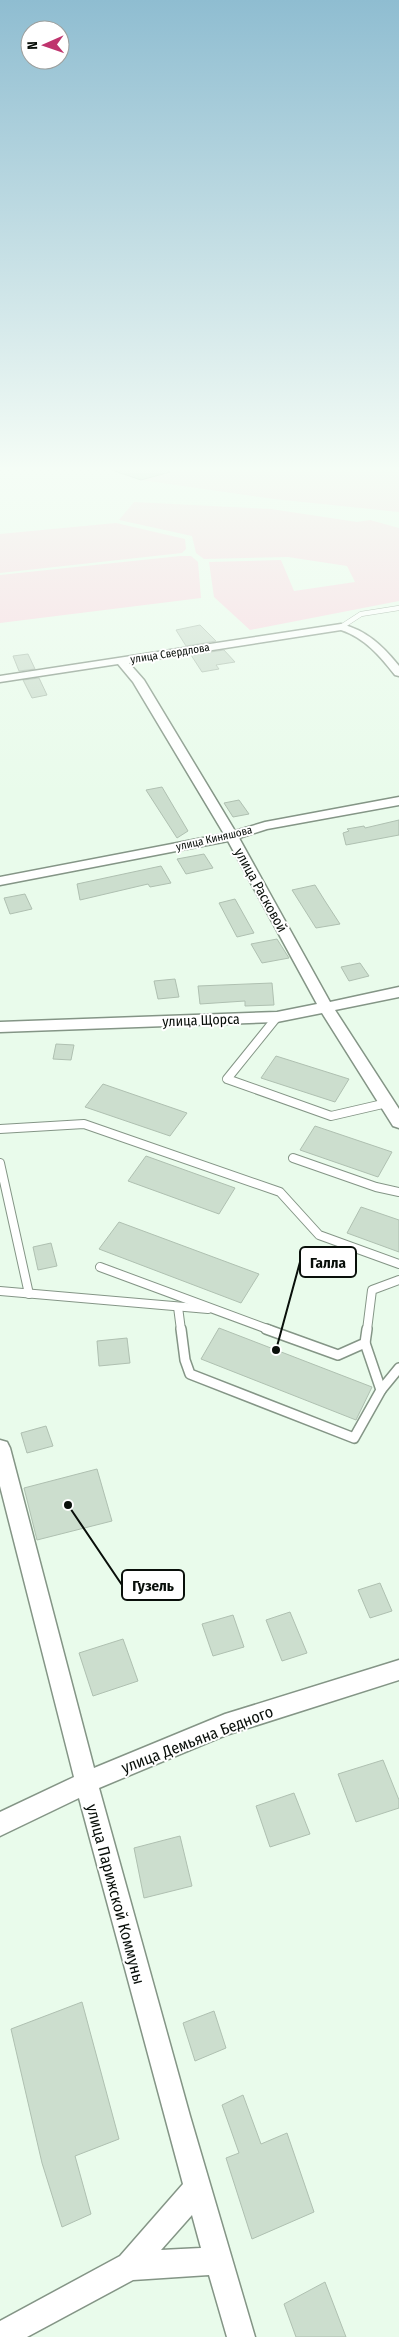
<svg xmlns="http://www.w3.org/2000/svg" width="399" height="2337" font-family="'Fira Sans Condensed',sans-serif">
	<rect width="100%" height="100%" fill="#e9fbeb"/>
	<g fill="#fad6e0">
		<polygon points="161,467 399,467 399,512 274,499 141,480 170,472"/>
		<polygon points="134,502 271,509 357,522 370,520 399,528 399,601 250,630 214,597 209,562 281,560 294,591 355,582 347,566 288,557 204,559 196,553 192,536 119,520"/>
		<polygon points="116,523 185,539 186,549 182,553 0,573 0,534"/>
		<polygon points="180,556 191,556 198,562 201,598 0,623 0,575"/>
	</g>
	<polygon fill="#abcbaf" stroke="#7a937e" points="103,467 161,467 170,472 141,480"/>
	<g fill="#ccdece" stroke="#afc0b1">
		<polygon points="200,625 216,641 186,646 176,630"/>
		<polygon points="224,650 235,662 216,665 219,669 202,672 191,655"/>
		<polygon points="28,654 35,669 19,671 13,656"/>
		<polygon points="39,678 47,695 32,698 23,680"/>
		<polygon points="162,787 188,831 177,838 146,790"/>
		<polygon points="239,800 249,814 233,817 224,803"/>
		<polygon points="399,820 399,835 346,845 343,833 349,831 347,829 364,826 365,828"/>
		<polygon points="204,854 213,868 186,874 177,859"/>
		<polygon points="161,866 171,883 150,887 148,884 80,900 77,884"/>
		<polygon points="315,885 325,901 340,924 316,928 292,890"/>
		<polygon points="25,894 32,909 10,914 4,898"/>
		<polygon points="235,899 254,933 237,937 219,903"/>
		<polygon points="277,939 289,958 262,963 251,944"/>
		<polygon points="360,963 369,976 349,981 341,967"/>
		<polygon points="175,979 179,997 158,999 154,981"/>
		<polygon points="272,983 274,1005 245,1006 245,1001 200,1004 198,986"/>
		<polygon points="56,1044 74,1045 71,1060 53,1059"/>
		<polygon points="276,1056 349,1079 335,1102 261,1078"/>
		<polygon points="103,1084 187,1113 170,1136 85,1107"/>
		<polygon points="315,1126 392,1152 378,1177 300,1150"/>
		<polygon points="146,1156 235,1188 219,1214 128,1181"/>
		<polygon points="361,1207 399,1220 399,1252 347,1233"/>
		<polygon points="119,1222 259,1274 241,1303 99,1249"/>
		<polygon points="51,1243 57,1266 38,1270 33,1247"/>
		<polygon points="219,1328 372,1387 356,1420 201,1359"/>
		<polygon points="127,1338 130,1363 99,1366 97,1341"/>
		<polygon points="46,1426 53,1446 27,1453 21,1433"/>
		<polygon points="97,1469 112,1521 37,1540 24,1488"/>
		<polygon points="380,1583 392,1611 370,1618 358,1590"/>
		<polygon points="290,1612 307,1653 282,1661 266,1620"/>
		<polygon points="233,1615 244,1647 213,1656 202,1624"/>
		<polygon points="123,1639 138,1681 93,1696 79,1653"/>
		<polygon points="383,1760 399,1800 399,1808 356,1822 338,1774"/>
		<polygon points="294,1793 310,1834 270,1847 256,1806"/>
		<polygon points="180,1836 192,1886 144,1898 134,1848"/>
		<polygon points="82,2002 119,2139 75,2156 91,2214 62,2227 42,2163 11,2029"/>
		<polygon points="214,2011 226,2048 195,2061 183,2023"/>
		<polygon points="243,2095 261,2144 287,2133 314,2212 252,2239 226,2158 239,2153 222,2105"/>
		<polygon points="325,2282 346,2337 296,2337 284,2304"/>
	</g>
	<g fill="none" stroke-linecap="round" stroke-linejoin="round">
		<g stroke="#849586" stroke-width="5.5">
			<polyline id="service-far2" points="341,627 361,614 399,608"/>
		</g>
		<g stroke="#849586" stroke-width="10">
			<g id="service-far1">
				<polyline points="277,1017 227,1079 331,1116 387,1103"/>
				<polyline points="0,1129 84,1124 280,1192 319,1235 399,1264"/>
				<polyline points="293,1158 376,1187 399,1192"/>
				<polyline points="0,1163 29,1294"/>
				<polyline points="100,1267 270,1330"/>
				<polyline points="0,1291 208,1309"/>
				<polyline points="178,1307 181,1330"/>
				<polyline points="367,1330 372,1290 399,1280"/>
			</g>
		</g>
		<g stroke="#849586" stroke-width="12">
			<g id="service">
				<polyline points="181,1329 185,1360 190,1374 354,1438 381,1390 365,1343"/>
				<polyline points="266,1329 338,1355 365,1343 367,1329"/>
				<polyline points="381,1390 399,1368"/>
			</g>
		</g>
		<g stroke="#849586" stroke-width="3">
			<g id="minor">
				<path d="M341,624C366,630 383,646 399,666V676L395,675C380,656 365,638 341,630L129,663L144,680L235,831L265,822L399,797V805L267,829L239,838L330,1002L399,987V997L335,1010L399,1109V1128L393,1126L322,1013L277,1022L0,1032V1022L277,1012L317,1004L228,841L0,885V877L224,834L133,682L118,664L0,682V676Z"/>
				<path d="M0,1440L7,1442L10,1448L94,1768L225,1714L399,1660V1680L226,1735L99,1788L190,2116L255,2337H227L209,2275L133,2280L27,2337H0V2321L120,2256L183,2184L79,1798L0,1836V1812L74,1777L0,1486ZM192,2215L201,2248L161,2250Z"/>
			</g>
		</g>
		<use href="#service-far2" stroke="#fff" stroke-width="4.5"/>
		<use href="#service-far1" stroke="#fff" stroke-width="8"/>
		<use href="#service" stroke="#fff" stroke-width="9"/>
		<use href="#minor" fill="#fff" fill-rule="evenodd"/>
	</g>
	<linearGradient id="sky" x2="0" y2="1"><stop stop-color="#8fbdd1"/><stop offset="0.59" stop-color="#f5fdf6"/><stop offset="1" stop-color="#f5fdf6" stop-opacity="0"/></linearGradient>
	<rect width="399" height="795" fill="url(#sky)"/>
	<g text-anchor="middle" stroke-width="4" stroke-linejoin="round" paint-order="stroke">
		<g font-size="11" fill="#090f0a" stroke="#fff">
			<text transform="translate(170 653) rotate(-9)" y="4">улица Свердлова</text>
			<text transform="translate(214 838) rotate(-13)" y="4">улица Киняшова</text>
		</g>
		<g font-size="14" fill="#090f0a" stroke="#fff">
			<text transform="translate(261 890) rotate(61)" y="5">улица Расковой</text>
			<text transform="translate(201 1020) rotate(-2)" y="5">улица Щорса</text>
		</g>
		<g font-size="16" fill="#090f0a" stroke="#fff">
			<text transform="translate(197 1739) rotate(-21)" y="6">улица Демьяна Бедного</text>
			<text transform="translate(116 1894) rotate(75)" y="6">улица Парижской Коммуны</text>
		</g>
	</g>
	<path fill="none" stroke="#090f0a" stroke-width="2" d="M276 1350L300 1262M68 1505L122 1585"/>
	<g fill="#090f0a" stroke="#fff" stroke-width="2">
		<circle cx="276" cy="1350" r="5"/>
		<circle cx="68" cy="1505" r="5"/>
	</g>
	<g fill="#fff" stroke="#090f0a" stroke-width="2">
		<rect x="300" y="1247" width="56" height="30" rx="5"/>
		<rect x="122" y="1570" width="62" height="30" rx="5"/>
	</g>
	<g font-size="15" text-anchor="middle" font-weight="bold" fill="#090f0a">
		<text x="328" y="1268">Галла</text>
		<text x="153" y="1591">Гузель</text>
	</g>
	<g transform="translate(45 45) rotate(268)"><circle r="24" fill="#ffffff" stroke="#9d9f9d"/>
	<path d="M0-4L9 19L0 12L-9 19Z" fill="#bf346d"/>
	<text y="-8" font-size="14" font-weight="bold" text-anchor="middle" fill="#090f0a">N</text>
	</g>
</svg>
